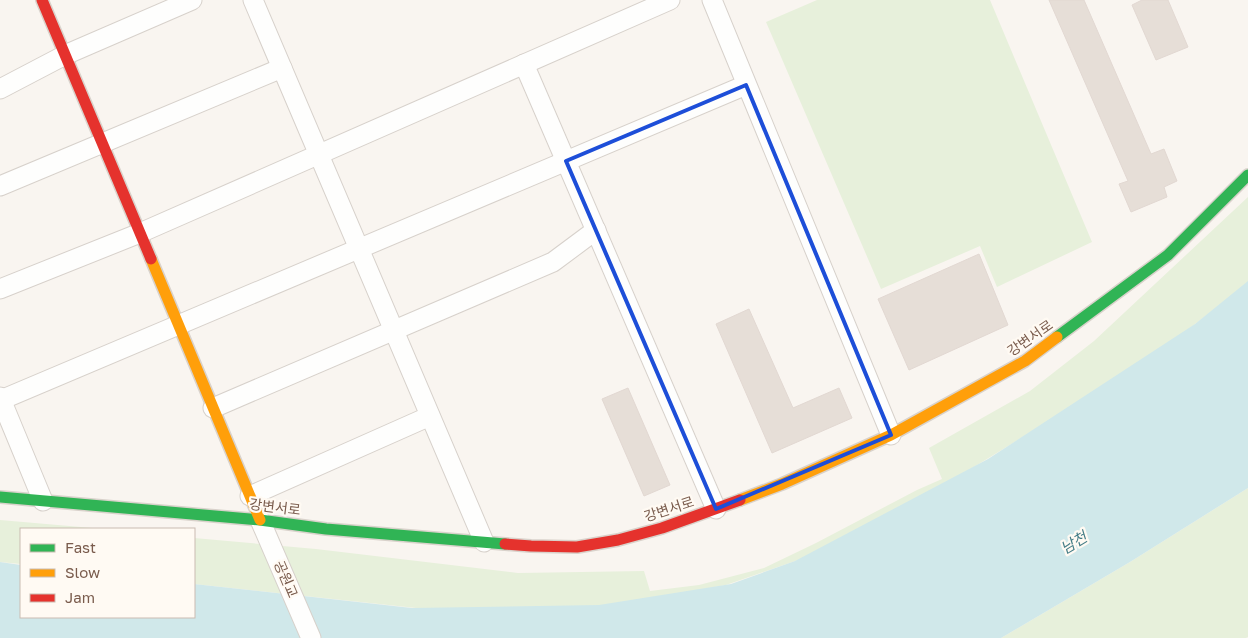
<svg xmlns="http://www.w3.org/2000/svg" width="1248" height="638" font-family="'Golos Text','Noto Sans KR',sans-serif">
	<rect width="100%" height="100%" fill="#f9f5f0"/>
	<g fill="#e7f0db">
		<polygon points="817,0 990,0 1092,242 997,287 980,246 881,289 766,22"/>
		<polygon points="1248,197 1248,283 1181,335 1039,427 964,473 804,558 726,585 619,605 444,611 194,584 194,538 316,549 518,573 644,571 650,591 699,585 764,568 816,543 917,490 942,479 929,448 1030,391 1094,341"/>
		<polygon points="1248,488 1248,637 1246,638 1001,638 1130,562"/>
		<polygon points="0,520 104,529 21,529 21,564 0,562"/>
	</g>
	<polygon fill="#d0e8ea" points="1248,281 1248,488 1130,562 1001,638 0,638 0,562 21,565 21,617 194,617 194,584 412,608 599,605 731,584 795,561 988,459 1195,324"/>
	<g fill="#e6ded7" stroke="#e2d8d2">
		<polygon points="1049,0 1084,0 1151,154 1164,149 1177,181 1164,187 1167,197 1131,212 1119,184 1128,181"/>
		<polygon points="1142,0 1168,0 1188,47 1156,60 1132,5"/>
		<polygon points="979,254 1008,325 909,370 878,299"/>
		<polygon points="749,309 793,408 839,388 852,418 772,453 716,324"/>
		<polygon points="628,388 670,485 644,496 602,399"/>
	</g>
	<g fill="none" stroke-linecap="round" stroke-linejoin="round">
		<g stroke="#d7d1cb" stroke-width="21">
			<g id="street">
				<polyline points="253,0 484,542"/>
				<polyline points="712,0 891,435"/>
				<polyline points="524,64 716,509"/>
				<polyline points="0,89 65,55 192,0"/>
				<polyline points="0,186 282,68"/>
				<polyline points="0,289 140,233 670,0"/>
				<polyline points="0,397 43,501"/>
				<polyline points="1,400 746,85"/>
				<polyline points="213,408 553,262 596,230"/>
				<polyline points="250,496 430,416"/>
				<polyline points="260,520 311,638"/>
			</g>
		</g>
		<g stroke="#d9d2cb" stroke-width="14">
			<g id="fast">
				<polyline points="1057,337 1168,255 1248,175"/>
				<polyline points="0,497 260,520 326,529 505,544"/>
			</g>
		</g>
		<g stroke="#d9d2cb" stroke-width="14">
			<g id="slow">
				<polyline points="151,259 260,520"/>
				<polyline points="740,500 782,484 891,435 1025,361 1057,337"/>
			</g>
		</g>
		<g stroke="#d9d2cb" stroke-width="14">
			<g id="jam">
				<polyline points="42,0 151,259"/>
				<polyline points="505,544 531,546 577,547 618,540 662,528 740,500"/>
			</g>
		</g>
		<use href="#street" stroke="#fefefd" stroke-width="19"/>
		<use href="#fast" stroke="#30b455" stroke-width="11"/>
		<use href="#slow" stroke="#ff9f0a" stroke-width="11"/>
		<use href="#jam" stroke="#e5322d" stroke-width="11"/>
	</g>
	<path fill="none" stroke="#1d4ed8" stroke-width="4" stroke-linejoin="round" d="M746,85L891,435L716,509L566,161Z"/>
	<g text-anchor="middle" stroke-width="4.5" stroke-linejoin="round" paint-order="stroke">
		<g font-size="14" fill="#7a5c4d" stroke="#fffaf3">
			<text transform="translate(1030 338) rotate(-35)" y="5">강변서로</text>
			<text transform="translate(275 507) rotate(7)" y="5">강변서로</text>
			<text transform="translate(669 509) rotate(-18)" y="5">강변서로</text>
			<text transform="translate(286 579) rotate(67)" y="5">공원교</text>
		</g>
		<g font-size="15" font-style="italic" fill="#437c86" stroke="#fffaf3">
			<text transform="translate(1074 543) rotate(-31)" y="5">남천</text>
		</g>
	</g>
	<rect x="20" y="528" width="175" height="90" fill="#fffaf3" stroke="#cabbb1"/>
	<rect x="30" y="544" width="25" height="8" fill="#30b455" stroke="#cabbb1"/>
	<text x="65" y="553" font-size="15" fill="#7a5c4d">Fast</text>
	<rect x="30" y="569" width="25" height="8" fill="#ff9f0a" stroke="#cabbb1"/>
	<text x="65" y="578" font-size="15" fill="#7a5c4d">Slow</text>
	<rect x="30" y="594" width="25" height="8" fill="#e5322d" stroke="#cabbb1"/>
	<text x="65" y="603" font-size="15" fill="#7a5c4d">Jam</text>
</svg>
